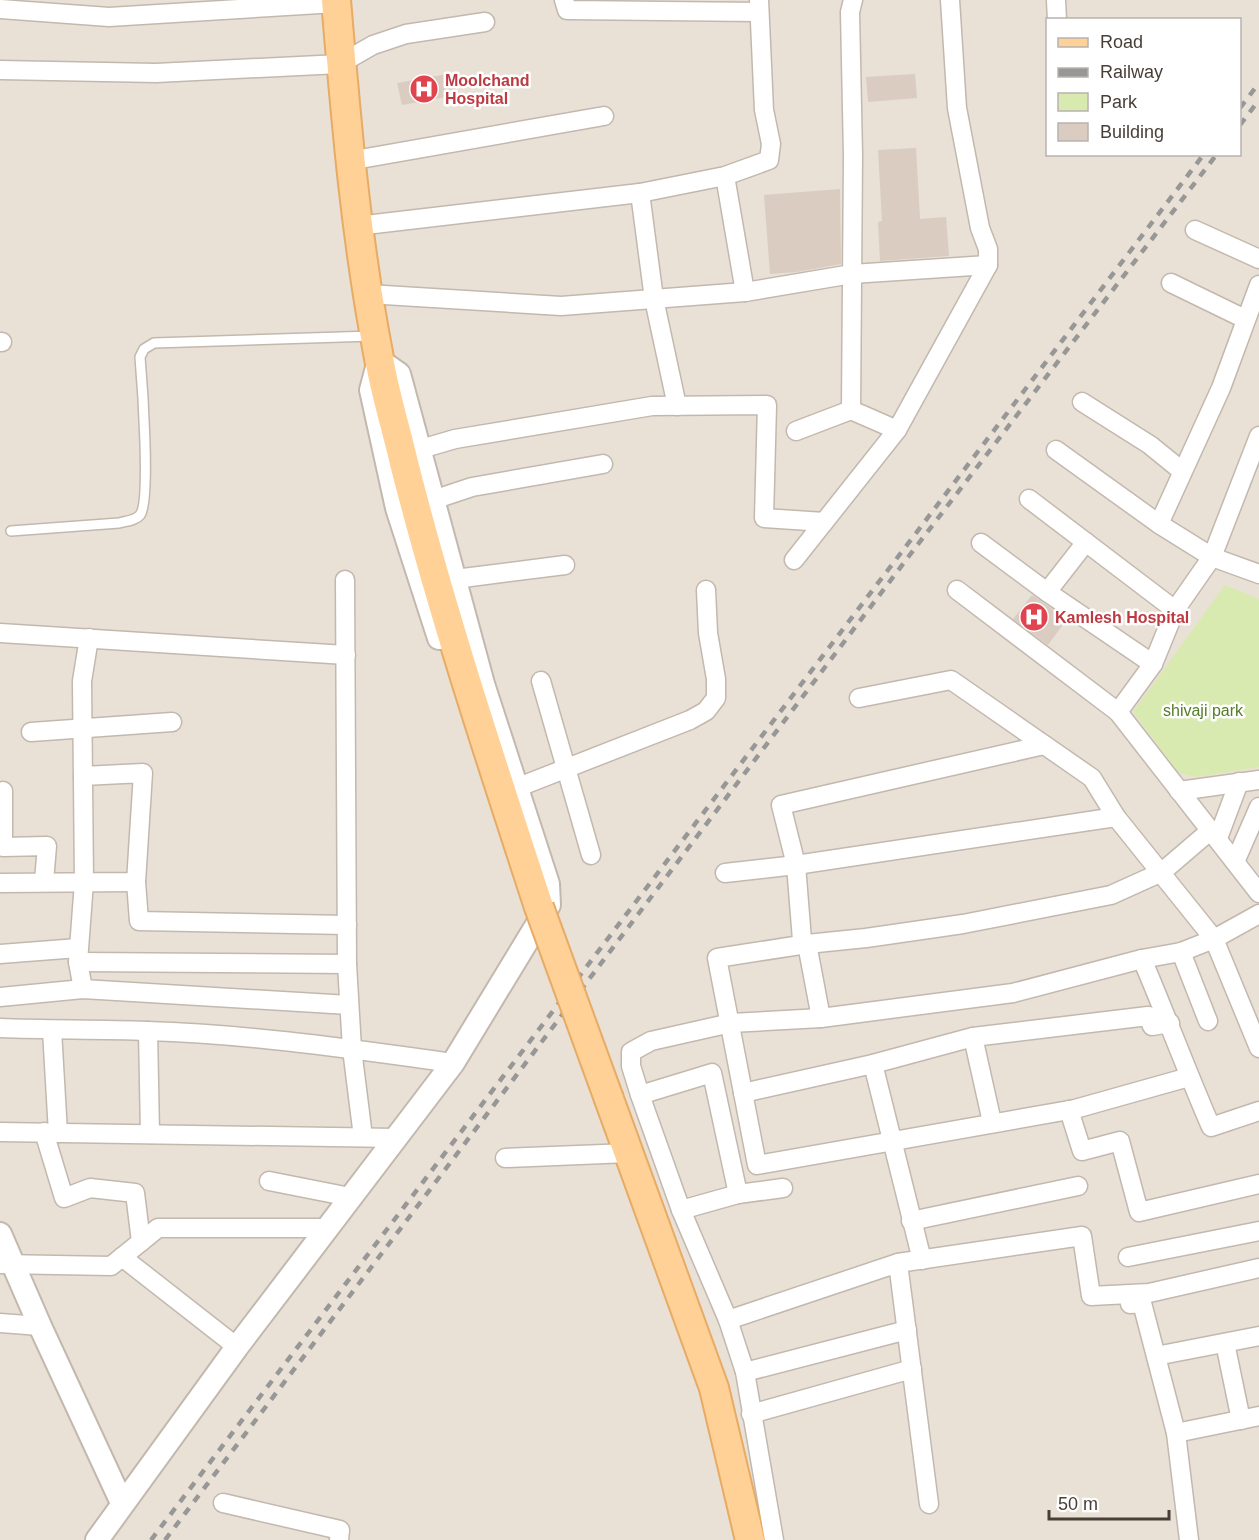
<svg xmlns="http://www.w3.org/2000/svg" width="1259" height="1540" font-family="Helvetica,sans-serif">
	<rect width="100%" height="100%" fill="#f5efe8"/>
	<path fill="#e9e0d6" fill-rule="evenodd" d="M0,0H1259V1540H0ZM1048,20H1240V154H1048Z"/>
	<polygon fill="#d9eab0" points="1225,585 1259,599 1259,767 1196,777 1179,773 1133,712"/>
	<g fill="#daccc0">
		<polygon points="453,73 457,95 402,105 397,83"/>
		<polygon points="915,74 917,98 868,102 866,77"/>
		<polygon points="916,148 920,219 946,217 949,256 880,261 878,222 882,221 878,150"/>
		<polygon points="840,189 841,264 797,272 770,274 764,195"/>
		<polygon points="1032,595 1067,619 1048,645 1013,619"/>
	</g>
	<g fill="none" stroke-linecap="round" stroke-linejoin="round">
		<g stroke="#c3b8ae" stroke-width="12">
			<path id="service" d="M11,531L119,523C126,521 135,521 140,515C151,502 142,380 140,357L144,349L154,343L373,336"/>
		</g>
		<g stroke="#c3b8ae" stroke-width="21">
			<g id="minor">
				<polyline points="564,0 567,10 758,12"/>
				<polyline points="1056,0 1057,20"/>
				<polyline points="0,9 109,17 336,3"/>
				<polyline points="0,70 156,73 340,64 373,45 406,34 485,22"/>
				<polyline points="349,161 604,116"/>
				<polyline points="725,176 745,292"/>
				<polyline points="640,193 654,299 677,406"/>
				<polyline points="357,226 640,193 725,176 769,160 771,144 764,110 759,0"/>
				<polyline points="1195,230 1259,259"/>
				<polyline points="1171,283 1245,319"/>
				<polyline points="368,294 561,306 745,292 852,274 988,265"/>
				<polyline points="0,342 2,342"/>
				<polyline points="1082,402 1150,445 1182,471"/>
				<polyline points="851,410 853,156 850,12 853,0"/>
				<polyline points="796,431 851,410 897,430"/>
				<polyline points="421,449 455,439 652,406 767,405 764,518 824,522"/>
				<polyline points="1056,450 1159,524 1212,557 1259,436"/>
				<polyline points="1029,499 1175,610"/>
				<polyline points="433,500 472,487 603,464"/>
				<polyline points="1159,524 1221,388 1259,285"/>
				<polyline points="981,543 1047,592 1153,664"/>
				<polyline points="794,560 897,430 988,265 988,249 980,228 957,108 950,0"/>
				<polyline points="1259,574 1212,557 1175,610 1153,664 1118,712 1259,893"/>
				<polyline points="455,579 565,565"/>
				<polyline points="345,580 347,964 352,1049 363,1137"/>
				<polyline points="957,590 1118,712"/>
				<polyline points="1047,592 1086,542"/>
				<polyline points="0,633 346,655"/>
				<polyline points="541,681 591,855"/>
				<polyline points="859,698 951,680 1092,778 1116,817 1214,939 1259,1048"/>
				<polyline points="31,732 172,722"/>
				<polyline points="516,788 690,720 706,711 716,698 716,679 708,633 706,590"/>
				<polyline points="3,791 3,847 47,846 44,881"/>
				<polyline points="1179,791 1259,780"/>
				<polyline points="1218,838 1239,782"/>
				<polyline points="1235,862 1259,807"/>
				<polyline points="725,873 796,865 1116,817"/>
				<polyline points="136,882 139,921 347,925"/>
				<polyline points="0,883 136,882 143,773 83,776"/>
				<polyline points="1181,952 1208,1021"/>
				<polyline points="0,954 78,948"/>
				<path d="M1142,959C1166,1015 1187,1072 1211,1127L1259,1111"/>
				<polyline points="78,962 347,964"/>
				<polyline points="83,989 78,962 84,882 82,681 89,638"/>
				<polyline points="0,997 83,989 349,1005"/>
				<polyline points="821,1018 807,944 802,940 796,865 781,805 1044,745"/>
				<path d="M0,1028C49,1030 98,1029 147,1031C249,1034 351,1049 453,1063"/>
				<polyline points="52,1030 58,1133"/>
				<polyline points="148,1031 150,1134"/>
				<polyline points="973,1037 992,1122"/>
				<polyline points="873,1064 922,1260"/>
				<polyline points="1189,1077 1075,1109 757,1165 717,958 807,944 866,938 963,924 1111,895 1162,872 1211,830"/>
				<polyline points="743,1093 873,1064 973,1037 1148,1016 1152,1026 1170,1023"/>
				<polyline points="640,1095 712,1073 738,1194"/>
				<polyline points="1069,1110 1082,1151 1120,1141 1139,1212 1259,1184"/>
				<polyline points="0,1132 395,1138"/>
				<polyline points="44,1132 64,1198 90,1188 135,1193 141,1242"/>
				<polyline points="505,1158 629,1153"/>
				<polyline points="269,1181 350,1197"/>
				<polyline points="681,1210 738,1194 783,1188"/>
				<polyline points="911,1221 1078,1186"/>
				<polyline points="122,1257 237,1347"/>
				<polyline points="1128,1257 1259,1231"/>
				<polyline points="898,1263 1082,1236 1091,1296 1149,1293 1259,1268"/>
				<polyline points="0,1264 111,1266 158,1228 326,1228"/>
				<polyline points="1129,1296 1130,1304 1142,1303 1176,1433 1189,1540"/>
				<polyline points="728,1320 898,1263 929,1504"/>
				<polyline points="0,1323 40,1326"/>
				<polyline points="1225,1343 1241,1420"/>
				<polyline points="1156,1356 1259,1336"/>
				<polyline points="745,1372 907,1330"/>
				<polyline points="751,1414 912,1369"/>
				<polyline points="1176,1433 1259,1416"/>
				<polyline points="223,1503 340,1530 339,1540"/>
				<polyline points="774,1540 745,1372 728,1320 681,1210 640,1095 631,1066 631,1052 651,1041 731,1023 821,1018 1013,993 1142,959 1181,952 1214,939 1259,914"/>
			</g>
		</g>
		<g stroke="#c3b8ae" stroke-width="26">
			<g id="tertiary">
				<polyline points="0,1234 40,1326 122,1503"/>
				<polyline points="97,1540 237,1347 453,1063 549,905 548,884 483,684 399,374 379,360 371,390 397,508 439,638"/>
			</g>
		</g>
		<g stroke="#e7ab64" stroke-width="32">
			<g id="primary">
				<path d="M336,0C346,120 356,240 379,358C385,394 396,428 404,463C442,613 491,760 539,907"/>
				<polyline points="609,1099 714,1388 750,1540"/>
			</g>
		</g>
		<use href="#service" stroke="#fff" stroke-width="9"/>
		<use href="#minor" stroke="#fff" stroke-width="18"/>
		<use href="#tertiary" stroke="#fff" stroke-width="22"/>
		<use href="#primary" stroke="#ffd197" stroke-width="28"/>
		<g stroke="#979797" stroke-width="4.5" stroke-dasharray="8 8" stroke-linecap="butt">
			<polyline points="1240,108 1259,83"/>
			<polyline points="1240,125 1259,100"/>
			<polyline points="151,1540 1204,154"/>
			<polyline points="165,1540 909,556 1217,154"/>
		</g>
		<g stroke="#e7ab64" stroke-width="32" stroke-linecap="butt">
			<polyline id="primary-bridge" points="539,907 609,1099"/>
		</g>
		<use href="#primary-bridge" stroke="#ffd197" stroke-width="28"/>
	</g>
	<defs>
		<g id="hospital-disc" transform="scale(1.5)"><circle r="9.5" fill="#e0444e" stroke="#fff"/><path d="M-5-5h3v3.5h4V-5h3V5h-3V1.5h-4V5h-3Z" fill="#fff"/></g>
	</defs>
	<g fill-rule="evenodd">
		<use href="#hospital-disc" x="424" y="89"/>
		<use href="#hospital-disc" x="1034" y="617"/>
	</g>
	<g text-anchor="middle" stroke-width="5" stroke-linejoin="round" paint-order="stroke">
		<g font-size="16" font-weight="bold" fill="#be3a42" stroke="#fff" text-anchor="start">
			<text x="445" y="86">Moolchand<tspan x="445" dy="18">Hospital</tspan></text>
			<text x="1055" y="623">Kamlesh Hospital</text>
		</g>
		<g font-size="16" fill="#557c28" stroke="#fff">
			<text x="1203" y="716">shivaji park</text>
		</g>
	</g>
	<rect x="1046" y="18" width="195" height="138" fill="#ffffff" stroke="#b6b2af" stroke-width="1.5"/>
	<rect x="1058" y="38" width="30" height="9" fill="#ffd197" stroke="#b6b2af" stroke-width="1.5"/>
	<text x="1100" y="48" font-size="18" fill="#483f37">Road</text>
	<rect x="1058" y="68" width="30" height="9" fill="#979797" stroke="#b6b2af" stroke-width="1.5"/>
	<text x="1100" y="78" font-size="18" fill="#483f37">Railway</text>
	<rect x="1058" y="93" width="30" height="18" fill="#d9eab0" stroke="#b6b2af" stroke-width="1.5"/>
	<text x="1100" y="108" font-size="18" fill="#483f37">Park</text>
	<rect x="1058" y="123" width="30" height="18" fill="#daccc0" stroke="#b6b2af" stroke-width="1.5"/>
	<text x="1100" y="138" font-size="18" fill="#483f37">Building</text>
	<path d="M1049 1510v9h120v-9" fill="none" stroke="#483f37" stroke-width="3"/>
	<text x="1058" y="1510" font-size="18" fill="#483f37" stroke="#ffffff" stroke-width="4.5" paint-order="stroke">50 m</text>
</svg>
